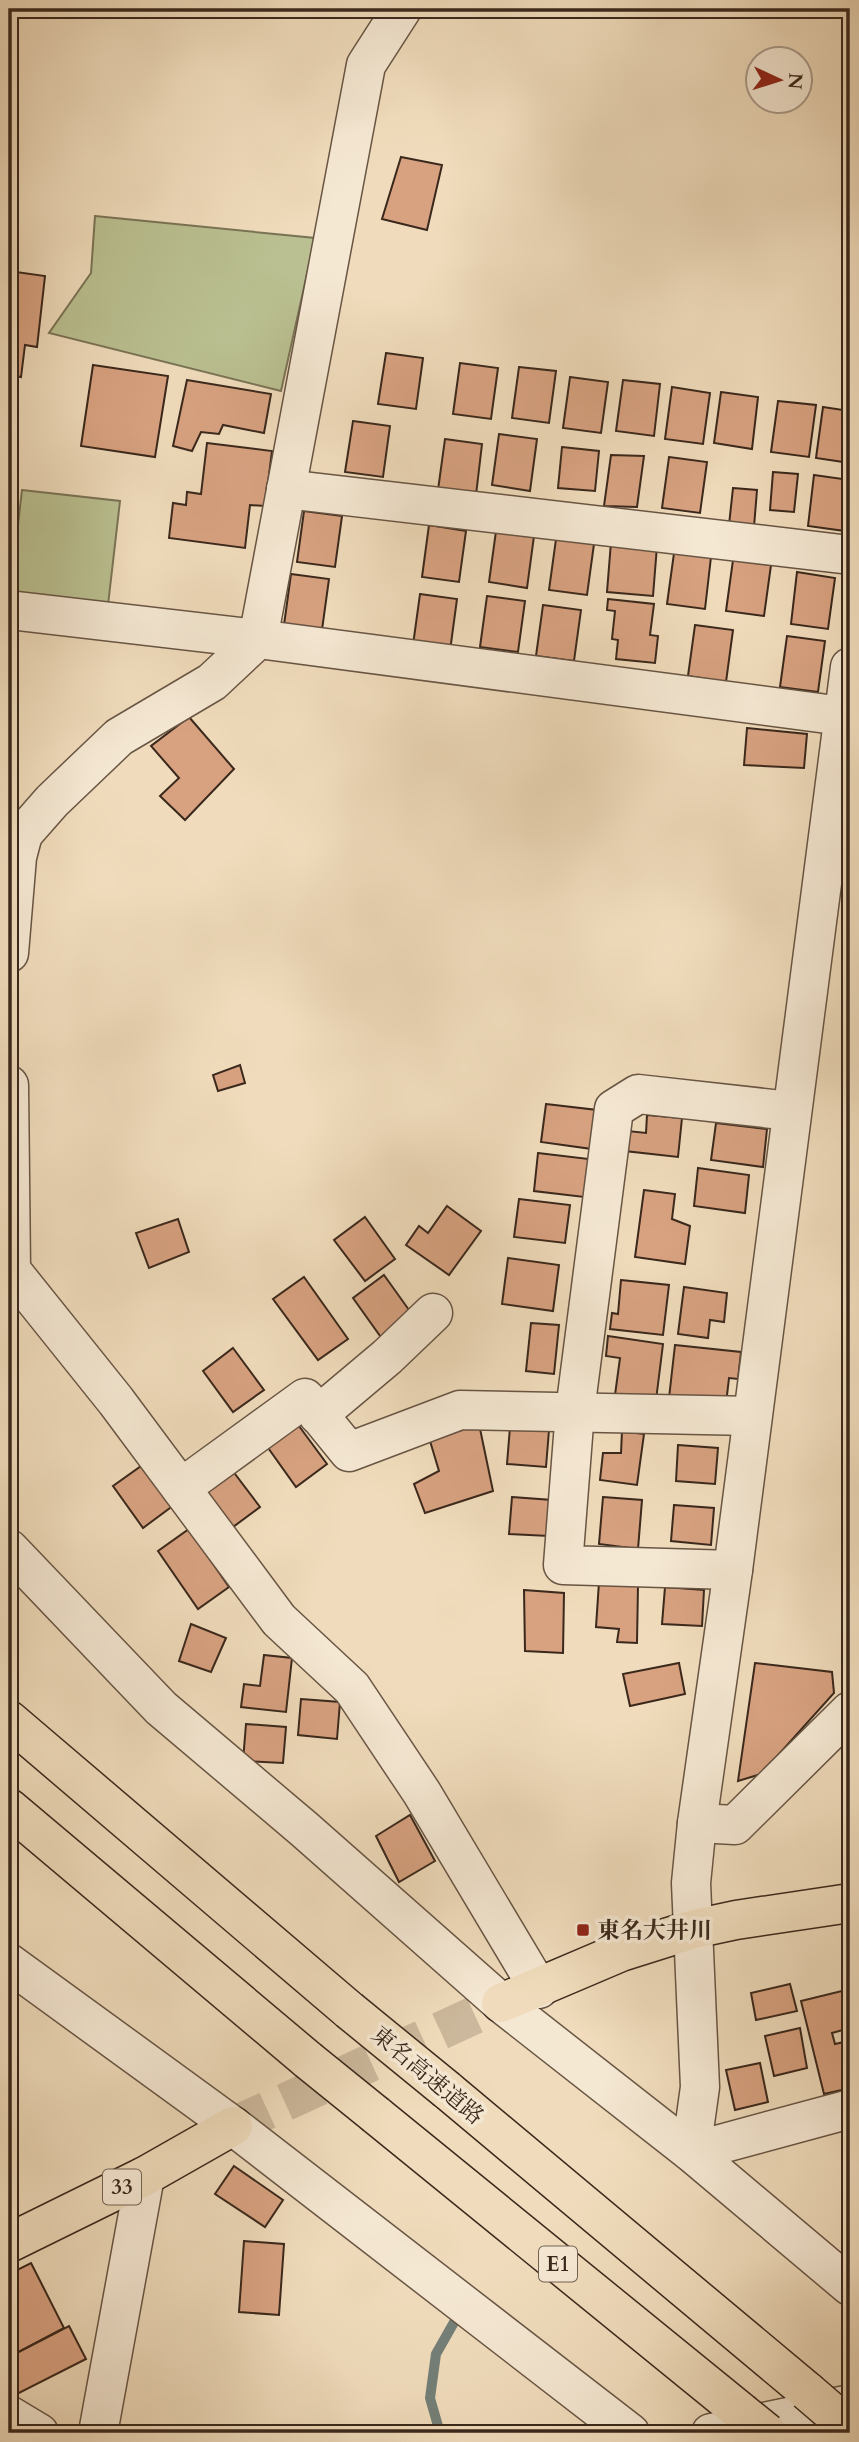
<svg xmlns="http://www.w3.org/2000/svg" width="859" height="2442" font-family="Cardo,'Noto Serif JP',serif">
	<rect width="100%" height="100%" fill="#f0dcbc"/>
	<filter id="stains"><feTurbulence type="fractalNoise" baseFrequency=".00286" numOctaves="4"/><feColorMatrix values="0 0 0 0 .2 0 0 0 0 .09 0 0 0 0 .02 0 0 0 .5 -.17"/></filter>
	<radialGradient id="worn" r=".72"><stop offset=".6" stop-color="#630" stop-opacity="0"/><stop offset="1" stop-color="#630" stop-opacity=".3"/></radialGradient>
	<g fill="#bac091" stroke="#7a7456" stroke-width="2">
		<polygon points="95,216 315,238 281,391 49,333 91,273"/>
		<polygon points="22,490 120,501 108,605 10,594"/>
	</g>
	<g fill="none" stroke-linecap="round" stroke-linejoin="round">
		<polyline stroke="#748079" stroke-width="10" points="440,2433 430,2398 436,2354 461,2310"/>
	</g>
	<g fill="#d8a281" stroke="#3a281c" stroke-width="2">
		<polygon points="401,157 442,165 427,230 382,219"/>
		<polygon points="9,271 45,276 37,347 25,345 21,377 9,375"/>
		<polygon points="386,353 423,358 416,409 378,404"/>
		<polygon points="460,363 498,368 491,419 453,414"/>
		<polygon points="93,365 168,376 155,457 81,446"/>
		<polygon points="519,367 556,371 549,423 512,418"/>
		<polygon points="570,377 608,382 601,433 563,428"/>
		<polygon points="187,380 271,394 264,433 223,425 219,434 201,432 192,451 173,446"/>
		<polygon points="623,380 660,384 654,436 616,431"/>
		<polygon points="672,387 710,393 703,444 665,439"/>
		<polygon points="721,392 758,397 752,449 714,443"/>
		<polygon points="778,401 816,405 809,457 771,452"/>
		<polygon points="823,407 850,411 850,463 816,458"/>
		<polygon points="353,421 390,426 383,477 345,472"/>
		<polygon points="499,434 537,439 530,491 492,485"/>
		<polygon points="445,439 482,444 476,495 438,490"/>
		<polygon points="207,443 272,451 265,506 250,505 245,548 169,538 173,503 186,505 187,492 201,494"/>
		<polygon points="562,447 599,451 595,491 558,488"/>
		<polygon points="611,455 644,456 637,507 604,506"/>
		<polygon points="669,457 707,462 700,513 662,508"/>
		<polygon points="773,472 798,474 794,512 770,510"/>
		<polygon points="814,475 850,480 845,531 808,526"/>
		<polygon points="733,488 757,490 754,527 729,525"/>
		<polygon points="304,511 342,516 335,567 297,562"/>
		<polygon points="429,525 466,531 459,582 422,577"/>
		<polygon points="496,531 534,536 527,588 489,582"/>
		<polygon points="556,539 594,544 587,595 549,590"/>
		<polygon points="611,542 657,546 653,596 607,592"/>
		<polygon points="674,553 711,557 705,609 667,604"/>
		<polygon points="733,560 771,565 764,616 726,611"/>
		<polygon points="797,572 835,578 828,629 791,624"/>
		<polygon points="291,574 329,579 322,630 284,625"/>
		<polygon points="420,594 457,599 450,651 413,645"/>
		<polygon points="487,596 525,601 518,652 480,647"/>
		<polygon points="608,599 654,604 650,635 658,636 655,663 616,659 618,640 612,639 615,611 607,610"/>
		<polygon points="543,605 581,610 574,661 536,656"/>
		<polygon points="695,625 733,630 726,682 688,676"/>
		<polygon points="787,636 825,641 818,692 780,687"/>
		<polygon points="189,717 234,769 185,820 160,796 179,778 151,746"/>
		<polygon points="747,728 807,734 804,768 744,765"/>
		<polygon points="240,1065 245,1083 218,1091 213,1075"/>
		<polygon points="546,1104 597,1110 592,1149 541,1142"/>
		<polygon points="647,1115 682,1118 678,1157 625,1151 628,1131 646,1133"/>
		<polygon points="716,1123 767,1129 763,1167 711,1160"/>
		<polygon points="538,1153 589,1159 584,1197 534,1191"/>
		<polygon points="698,1168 749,1175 745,1213 694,1206"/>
		<polygon points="644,1190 675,1194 672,1219 690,1226 685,1264 635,1257"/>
		<polygon points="519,1199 570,1205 565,1243 514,1237"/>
		<polygon points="447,1206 481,1231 449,1275 406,1245 419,1226 428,1233"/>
		<polygon points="365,1217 395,1259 365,1281 334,1240"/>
		<polygon points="178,1219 189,1252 149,1268 136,1233"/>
		<polygon points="508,1258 559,1265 553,1311 502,1304"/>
		<polygon points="384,1275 414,1317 383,1340 353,1298"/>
		<polygon points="304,1277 348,1339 318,1360 273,1299"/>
		<polygon points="621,1280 669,1285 663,1335 610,1329 612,1313 618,1314"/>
		<polygon points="684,1287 727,1293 724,1322 710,1320 708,1338 678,1334"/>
		<polygon points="531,1323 559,1325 554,1374 526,1371"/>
		<polygon points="608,1336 663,1344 656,1400 615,1395 620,1358 606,1356"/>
		<polygon points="675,1345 741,1352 738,1379 729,1378 726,1404 669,1398"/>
		<polygon points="233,1348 264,1390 233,1412 203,1371"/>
		<polygon points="296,1422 327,1464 296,1487 266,1445"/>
		<polygon points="479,1424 493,1491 425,1513 414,1484 439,1471 430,1441"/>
		<polygon points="510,1427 549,1430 546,1467 507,1464"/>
		<polygon points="622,1431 644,1434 637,1485 600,1480 603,1453 621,1453"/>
		<polygon points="678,1445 718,1448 715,1484 676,1481"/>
		<polygon points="144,1464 174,1505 143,1528 113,1486"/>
		<polygon points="229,1466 260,1507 229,1530 198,1489"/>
		<polygon points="512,1497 552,1500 549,1536 509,1534"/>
		<polygon points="603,1497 642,1500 638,1549 599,1544"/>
		<polygon points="674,1505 714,1508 711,1545 671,1541"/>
		<polygon points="189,1529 229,1587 198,1609 158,1551"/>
		<polygon points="599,1582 638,1585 637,1643 617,1642 619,1629 596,1627"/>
		<polygon points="665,1587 704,1590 702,1626 662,1624"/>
		<polygon points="524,1590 564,1593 563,1653 525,1651"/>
		<polygon points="191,1624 226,1638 211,1672 179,1661"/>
		<polygon points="264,1655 292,1658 286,1712 241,1707 244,1684 260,1686"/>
		<polygon points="679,1663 685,1694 630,1706 623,1674"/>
		<polygon points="755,1663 832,1672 834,1693 761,1774 738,1781"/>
		<polygon points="301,1699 340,1702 337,1739 298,1735"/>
		<polygon points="246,1724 286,1727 283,1763 243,1761"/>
		<polygon points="410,1815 435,1861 399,1882 376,1836"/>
		<polygon points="790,1984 797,2011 756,2020 751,1993"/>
		<polygon points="850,1989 850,2028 832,2033 835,2044 848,2041 850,2038 850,2075 843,2077 846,2089 824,2094 801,2001"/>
		<polygon points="800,2028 807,2068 774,2076 765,2036"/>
		<polygon points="760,2063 768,2102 735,2110 726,2070"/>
		<polygon points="234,2166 283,2200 265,2227 215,2194"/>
		<polygon points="244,2241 284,2244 279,2315 239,2312"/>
		<polygon points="31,2263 64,2328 9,2357 9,2274"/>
		<polygon points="69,2326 86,2359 17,2394 9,2379 9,2357"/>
	</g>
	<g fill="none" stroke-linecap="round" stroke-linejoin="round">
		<polyline stroke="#ccb89c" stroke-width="38" stroke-dasharray="38 19" stroke-linecap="butt" points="233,2126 501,2003"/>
		<g stroke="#685544" stroke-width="41">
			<g id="minor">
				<polyline points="286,489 850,555"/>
				<polyline points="9,610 258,639 850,717"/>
				<polyline points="850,667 733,1570 697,1823 691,1883 700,2087 691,2152 850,2109"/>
				<polyline points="9,953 17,857 23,834 52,801 119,737 212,682 258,639 366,65 402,9"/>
				<polyline points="9,1085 11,1270 116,1401 279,1620 352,1688 422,1793 539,1989"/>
				<polyline points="318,1415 387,1357 433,1313"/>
				<polyline points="181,1488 305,1398 349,1452 460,1410 752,1416"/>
				<polyline points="9,1549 161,1708 304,1829 501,2003 691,2152 850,2286"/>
				<polyline points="733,1570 563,1565 575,1411 614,1109 638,1094 791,1111"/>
				<polyline points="697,1823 735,1825 850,1711"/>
				<polyline points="9,1963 233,2126 630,2433"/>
				<polyline points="9,2415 39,2433"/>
				<polyline points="98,2433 145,2176"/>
				<polyline points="711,2433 850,2404"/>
			</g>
		</g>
		<g stroke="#3a281c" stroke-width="41">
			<g id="major">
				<polyline points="501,2003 621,1952 694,1929 736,1920 850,1903"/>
				<polyline points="9,2243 145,2176 233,2126"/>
			</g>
		</g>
		<g stroke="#3a281c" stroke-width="41">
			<g id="highway">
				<polyline points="9,1720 349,2010"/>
				<polyline points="9,1808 308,2060"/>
				<polyline points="447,2090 807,2391"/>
				<polyline points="376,2115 741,2412"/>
			</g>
		</g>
		<use href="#minor" stroke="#f5e8d3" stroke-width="38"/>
		<use href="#major" stroke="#f0dcbc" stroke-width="38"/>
		<use href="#highway" stroke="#f0dcbc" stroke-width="38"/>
		<g stroke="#3a281c" stroke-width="41" stroke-linecap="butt">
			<g id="highway-bridge">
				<polyline points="349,2010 447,2090"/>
				<polyline points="308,2060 376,2115"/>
				<polyline points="807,2391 850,2428"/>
				<polyline points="741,2412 767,2433"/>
			</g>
		</g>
		<use href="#highway-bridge" stroke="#f0dcbc" stroke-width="38"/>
	</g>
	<rect fill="#8f2418" stroke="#f5e8d3" stroke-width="2.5" x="576" y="1923" width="14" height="14" rx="3.5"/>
	<g text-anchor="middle" stroke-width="7" stroke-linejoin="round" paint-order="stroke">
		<g fill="#f5e8d3" stroke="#726253" stroke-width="2">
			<rect x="103" y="2169.5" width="38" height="35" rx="5"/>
			<rect x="539" y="2246.5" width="38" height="35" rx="5"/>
		</g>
		<g font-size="21" font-weight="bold" fill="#3a281c">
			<text x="122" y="2194">33</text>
			<text x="558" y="2271">E1</text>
		</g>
		<g font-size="23" font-weight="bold" fill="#3a281c" stroke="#f5e8d3" text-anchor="start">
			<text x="597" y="1938">東名大井川</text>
		</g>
		<g font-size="23" fill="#3a281c" stroke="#f5e8d3">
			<text transform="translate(428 2075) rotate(40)" y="8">東名高速道路</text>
		</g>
	</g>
	<rect width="859" height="2442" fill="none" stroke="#f0dcbc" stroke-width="35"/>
	<rect x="10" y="10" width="838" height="2421" fill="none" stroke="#3a281c" stroke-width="3.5"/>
	<rect x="18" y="18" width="824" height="2407" fill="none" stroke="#3a281c" stroke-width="2"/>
	<g transform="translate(779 80) rotate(94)"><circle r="33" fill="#f5e8d3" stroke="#aa9b8a" stroke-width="2"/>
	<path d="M0-5L12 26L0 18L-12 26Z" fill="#8f2418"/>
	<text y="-10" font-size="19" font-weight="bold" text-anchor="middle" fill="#3a281c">N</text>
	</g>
	<rect width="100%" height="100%" filter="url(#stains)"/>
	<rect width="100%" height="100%" fill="url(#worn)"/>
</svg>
